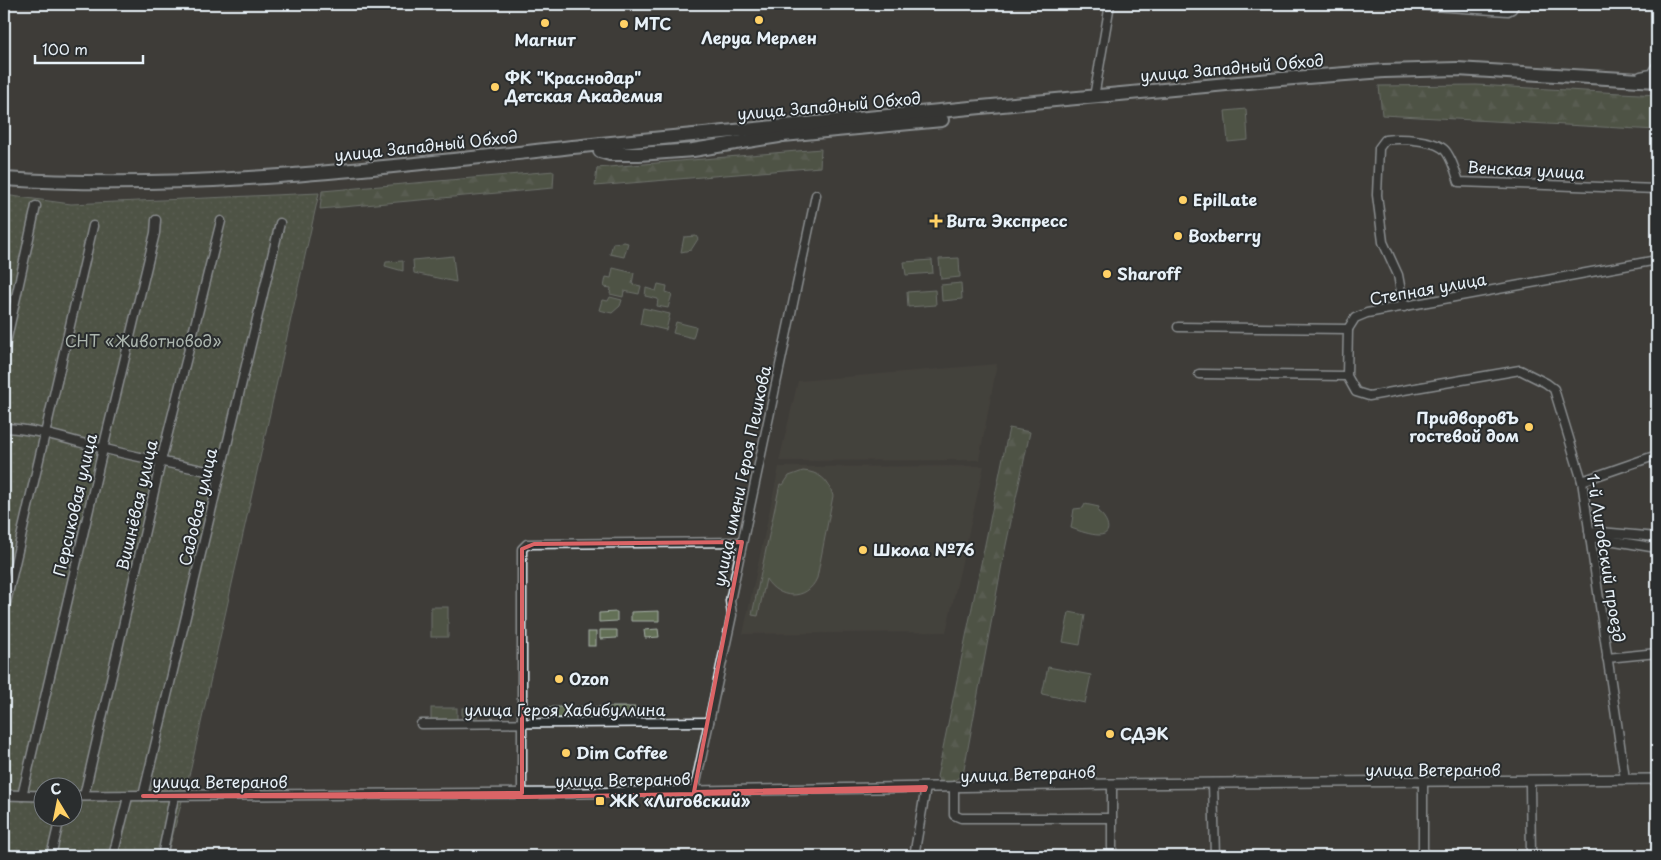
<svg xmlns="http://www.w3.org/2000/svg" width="1661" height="860" font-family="'Playpen Sans',sans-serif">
	<defs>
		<pattern id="grass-dots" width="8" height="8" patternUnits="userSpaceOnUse" patternTransform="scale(1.25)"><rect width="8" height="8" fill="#636f56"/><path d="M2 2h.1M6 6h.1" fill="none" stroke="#79846f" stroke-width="1.8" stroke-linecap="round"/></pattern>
		<pattern id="forest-firs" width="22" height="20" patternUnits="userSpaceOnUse" patternTransform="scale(1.25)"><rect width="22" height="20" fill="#636f56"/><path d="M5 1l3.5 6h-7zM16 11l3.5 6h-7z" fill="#79846f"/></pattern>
	</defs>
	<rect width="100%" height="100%" fill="#3e3d39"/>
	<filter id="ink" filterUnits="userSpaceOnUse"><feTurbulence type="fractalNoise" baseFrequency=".02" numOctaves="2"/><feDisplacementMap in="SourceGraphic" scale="10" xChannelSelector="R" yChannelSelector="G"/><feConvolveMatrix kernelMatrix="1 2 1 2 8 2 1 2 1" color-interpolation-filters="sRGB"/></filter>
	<g filter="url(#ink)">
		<g fill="#4c4841">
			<polygon points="997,364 979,460 779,461 798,381"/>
			<polygon points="984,466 946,632 743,634 779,467"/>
		</g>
		<path fill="url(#grass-dots)" stroke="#a6b0a7" fill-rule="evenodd" d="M319,193L191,768L167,856H4V445L11,420L4,417V195L71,204ZM42,788H72V818H42Z"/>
		<g fill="url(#forest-firs)" stroke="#a6b0a7">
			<polygon points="1476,85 1657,95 1657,130 1382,115 1379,86"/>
			<polygon points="821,149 820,167 595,186 597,168"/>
			<polygon points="554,171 553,188 320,209 322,191"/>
			<polygon points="1009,428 1030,432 1002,564 963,775 944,786 937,777"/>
		</g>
		<g fill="#636f56" stroke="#a6b0a7">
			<polygon points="1246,109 1248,140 1228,142 1225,111"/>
			<polygon points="696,236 698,239 691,250 681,252 684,237"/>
			<polygon points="624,242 628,243 624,257 610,254 613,243"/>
			<polygon points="453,256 456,282 414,273 413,260"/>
			<polygon points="959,258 960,277 941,279 939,259"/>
			<polygon points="932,260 933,273 906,275 904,262"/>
			<polygon points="403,261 403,271 385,266 386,262"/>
			<polygon points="613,268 634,273 632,284 641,286 639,294 624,291 623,297 610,294 611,288 604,287 606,277 611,278"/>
			<polygon points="961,283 962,299 942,301 941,285"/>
			<polygon points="658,284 667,286 666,292 672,294 668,308 657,306 658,299 645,296 646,288 656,291"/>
			<polygon points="935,290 936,305 908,307 907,292"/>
			<polygon points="610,297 622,300 620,306 612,313 599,310 602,300 608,301"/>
			<polygon points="643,308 670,314 666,330 640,324"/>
			<polygon points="676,322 696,327 693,338 673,333"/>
			<path d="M803,471C819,472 829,480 833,496L817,578C807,602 778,599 766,579L758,616L752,615L780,484L783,485L789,476Z"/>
			<path d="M1085,504L1099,507L1098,512C1106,516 1115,535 1099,535C1091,535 1079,531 1071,528L1074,509L1083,508Z"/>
			<rect x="431" y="607" width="17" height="30"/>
			<polygon points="659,611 659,621 631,621 631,612"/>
			<polygon points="617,612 617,621 599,622 599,613"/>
			<polygon points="1069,612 1085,615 1080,645 1063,642"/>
			<polygon points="658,629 659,637 645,638 644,630"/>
			<polygon points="600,630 617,630 617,638 600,639"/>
			<rect x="588" y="632" width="8" height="14"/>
			<polygon points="1048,667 1091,675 1085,703 1042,694"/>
			<polygon points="547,707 635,707 635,717 547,718"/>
			<rect x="431" y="708" width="26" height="12"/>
			<rect x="462" y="708" width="16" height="9"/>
		</g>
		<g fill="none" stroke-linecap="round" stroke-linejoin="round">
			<g stroke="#e8f1f8" stroke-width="11">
				<g id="minor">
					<polyline points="1402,4 1508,11 1512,9 1515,4"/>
					<polyline points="1641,76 1651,74 1657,65"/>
					<polyline points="1094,97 1110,4"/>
					<path d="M1404,307L1398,275L1383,242L1377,195L1379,148L1385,140C1399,138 1439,139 1447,153C1453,162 1456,173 1459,182L1657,189"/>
					<polyline points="1178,327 1348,329 1355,318 1367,313 1657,260"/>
					<polyline points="1348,329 1347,376 1356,392 1369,396 1520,370 1546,383 1554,389 1582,481 1625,779"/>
					<polyline points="4,352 36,206"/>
					<polyline points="1199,374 1347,376"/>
					<path d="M4,428C37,429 69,440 101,448C140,458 180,465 220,474"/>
					<polyline points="1582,481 1657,455"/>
					<polyline points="1589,531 1657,537"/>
					<polyline points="1590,537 1657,548"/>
					<polyline points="4,611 93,226"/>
					<polyline points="1607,658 1657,653"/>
					<polyline points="421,724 709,722"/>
					<polyline points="1213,783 1215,856"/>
					<polyline points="1112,784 1112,856"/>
					<polyline points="1423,784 1423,856"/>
					<polyline points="1530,785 1531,856"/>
					<polyline points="954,786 954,815 961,818 1112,818"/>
					<polyline points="694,792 732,615 730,601 816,195"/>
					<polyline points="522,793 522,549 527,544 742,542"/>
					<polyline points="22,796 103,449 155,233 156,220"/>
					<polyline points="84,796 161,461 221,221"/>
					<polyline points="143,796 280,223"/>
					<polyline points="51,856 60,818"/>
					<polyline points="113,856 128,797"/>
					<polyline points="162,856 174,797"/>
					<polyline points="914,856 926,787"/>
				</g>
			</g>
			<g stroke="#e8f1f8" stroke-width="12">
				<g id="tertiary">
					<polyline points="4,795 42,796"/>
					<polyline points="72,796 577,793 1112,784 1657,779"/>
				</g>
			</g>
			<g stroke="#e8f1f8" stroke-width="16">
				<g id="trunk">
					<polyline points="783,135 942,120"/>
					<polyline points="600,151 610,154 639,154 693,150 779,136"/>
					<path d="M4,179C203,192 403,165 601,144C828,121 1054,100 1281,79L1384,71L1457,69L1657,81"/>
				</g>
			</g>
			<use href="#minor" stroke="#2a2d2e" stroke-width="8"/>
			<use href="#tertiary" stroke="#2a2d2e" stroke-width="9"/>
			<use href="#trunk" stroke="#2a2d2e" stroke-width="12"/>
		</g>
	</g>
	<path d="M0 0H1661V860H0ZM742,542L694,792L926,787L925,790L523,797L143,796L522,793V549L534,544Z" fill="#3e3d39" fill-opacity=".55" fill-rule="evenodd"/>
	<path fill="none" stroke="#db6466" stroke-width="4" stroke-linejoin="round" d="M742,542L694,792L926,787L925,790L523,797L143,796L522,793V549L534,544Z"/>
	<g fill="#ffd166" stroke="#2a2d2e" stroke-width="2">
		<circle cx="759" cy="20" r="5"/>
		<circle cx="545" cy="23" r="5"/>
		<circle cx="624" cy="24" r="5"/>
		<circle cx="495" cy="87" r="5"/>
		<circle cx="1183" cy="200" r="5"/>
		<path d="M933.5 213.5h5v5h5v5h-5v5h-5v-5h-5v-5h5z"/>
		<circle cx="1178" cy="236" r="5"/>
		<circle cx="1107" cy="274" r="5"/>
		<circle cx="1529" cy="427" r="5"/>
		<circle cx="863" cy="550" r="5"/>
		<circle cx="559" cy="679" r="5"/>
		<circle cx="1110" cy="734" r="5"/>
		<circle cx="566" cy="753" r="5"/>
		<rect x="595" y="796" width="10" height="10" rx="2.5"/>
	</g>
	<g text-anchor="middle" stroke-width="4" stroke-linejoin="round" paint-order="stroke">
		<g font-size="16" font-weight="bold" fill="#e8f1f8" stroke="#2a2d2e" text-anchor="start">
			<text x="634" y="30">МТС</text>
			<text x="759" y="44" text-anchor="middle">Леруа Мерлен</text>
			<text x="545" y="46" text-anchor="middle">Магнит</text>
			<text x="505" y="84">ФК "Краснодар"<tspan x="505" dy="18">Детская Академия</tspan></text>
			<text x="1193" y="206">EpilLate</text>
			<text x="946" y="227">Вита Экспресс</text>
			<text x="1188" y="242">Boxberry</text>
			<text x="1117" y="280">Sharoff</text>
			<text x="1519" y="424" text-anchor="end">ПридворовЪ<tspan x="1519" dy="18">гостевой дом</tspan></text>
			<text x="873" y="556">Школа №76</text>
			<text x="569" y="685">Ozon</text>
			<text x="1120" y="740">СДЭК</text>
			<text x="576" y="759">Dim Coffee</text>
			<text x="610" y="807">ЖК «Лиговский»</text>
		</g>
		<g font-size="16" fill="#e8f1f8" stroke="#2a2d2e">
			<text transform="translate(1232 68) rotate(-5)" y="6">улица Западный Обход</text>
			<text transform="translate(829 106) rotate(-5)" y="6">улица Западный Обход</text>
			<text transform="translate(426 146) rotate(-6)" y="6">улица Западный Обход</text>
			<text transform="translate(1526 170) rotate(3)" y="6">Венская улица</text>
			<text transform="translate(1428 289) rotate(-10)" y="6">Степная улица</text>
			<text transform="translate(742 476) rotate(-78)" y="6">улица имени Героя Пешкова</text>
			<text transform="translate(75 505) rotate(-77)" y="6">Персиковая улица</text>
			<text transform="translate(137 505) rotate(-77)" y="6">Вишнёвая улица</text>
			<text transform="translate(198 507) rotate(-77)" y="6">Садовая улица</text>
			<text transform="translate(1606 558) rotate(81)" y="6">1-й Лиговский проезд</text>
			<text x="565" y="716">улица Героя Хабибуллина</text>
			<text x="1433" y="776">улица Ветеранов</text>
			<text transform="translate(1028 774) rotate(-2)" y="6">улица Ветеранов</text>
			<text transform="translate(623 780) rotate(-1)" y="6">улица Ветеранов</text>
			<text x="220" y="788">улица Ветеранов</text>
		</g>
		<g font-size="16" fill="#acb6af" stroke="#2a2d2e">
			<text x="143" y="347">СНТ «Животновод»</text>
		</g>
	</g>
	<rect width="1661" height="860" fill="none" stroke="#2a2d2e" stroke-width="20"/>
	<rect x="10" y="10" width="1641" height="840" fill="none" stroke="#e8f1f8" stroke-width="2" filter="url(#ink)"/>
	<g transform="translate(58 802) rotate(350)"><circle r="24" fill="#2a2d2e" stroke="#767b7f"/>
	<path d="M0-4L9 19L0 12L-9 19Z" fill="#ffd166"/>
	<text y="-8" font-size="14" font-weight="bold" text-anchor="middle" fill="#e8f1f8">С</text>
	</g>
	<path d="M35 55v8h108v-8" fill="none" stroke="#e8f1f8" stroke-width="2.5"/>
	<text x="42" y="55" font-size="15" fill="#e8f1f8" stroke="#2a2d2e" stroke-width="4" paint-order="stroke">100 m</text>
</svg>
